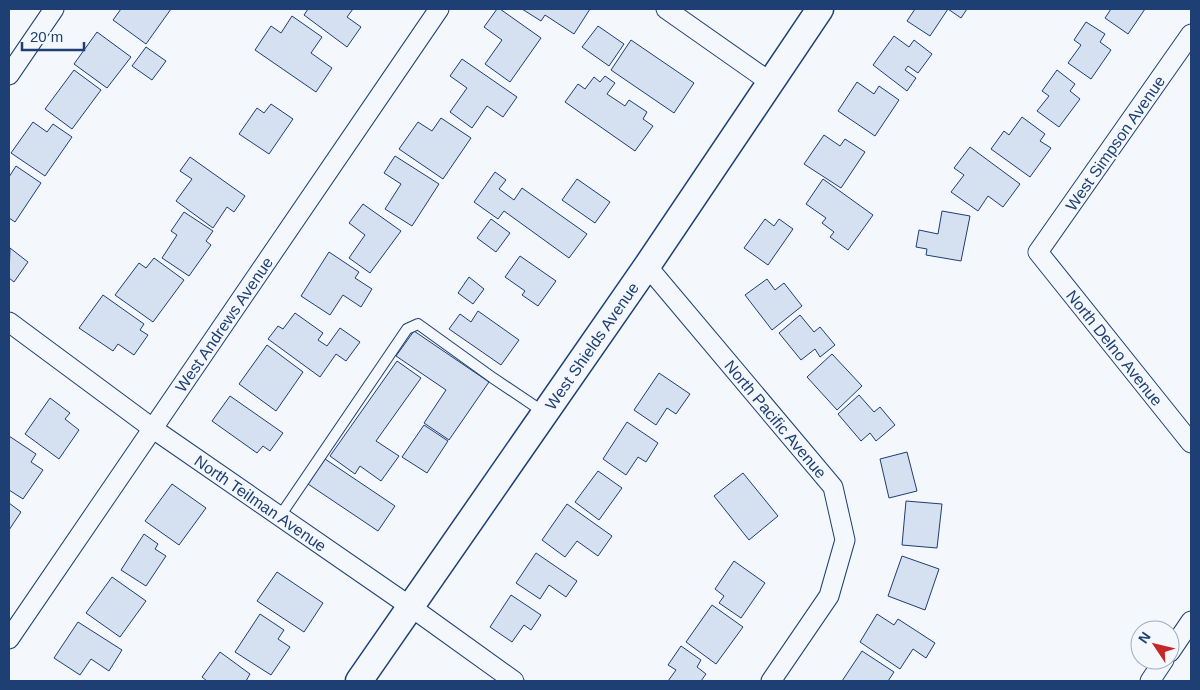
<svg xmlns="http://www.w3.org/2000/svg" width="1200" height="690" font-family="Helvetica,sans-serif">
	<rect width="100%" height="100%" fill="#f4f7fb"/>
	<g fill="#d5e0f0" stroke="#1d3f73">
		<polygon points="121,9 171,9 146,44 113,20"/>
		<polygon points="308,9 353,9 347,17 361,27 347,47 304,15"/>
		<polygon points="497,9 500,9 541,38 510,82 485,64 502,40 484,27"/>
		<polygon points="522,9 590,9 574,34 545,15 541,21"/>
		<polygon points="915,9 967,9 961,18 948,9 930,36 907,21"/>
		<polygon points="1111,9 1145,9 1128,34 1105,18"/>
		<polygon points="292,16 322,37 311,53 332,68 316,92 255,50 271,26 281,33"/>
		<polygon points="1086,22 1105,34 1100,42 1111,50 1091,79 1068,63 1081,45 1074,40"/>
		<polygon points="598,26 624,44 609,66 582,47"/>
		<polygon points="97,32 131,57 107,88 74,64"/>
		<polygon points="894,36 909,47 914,40 932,54 918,73 908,66 905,70 916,78 907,91 873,65"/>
		<polygon points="631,40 694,83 674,113 611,70"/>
		<polygon points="146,47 166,61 152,80 132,66"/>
		<polygon points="462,59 517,97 503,117 487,106 472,128 450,112 467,88 450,76"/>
		<polygon points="74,70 101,90 72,129 45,109"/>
		<polygon points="1057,70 1075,84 1070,91 1080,99 1059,127 1037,111 1049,96 1042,91"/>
		<polygon points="605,76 615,83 607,94 625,106 629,100 647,112 643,119 653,126 635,151 565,102 578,84 585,89 594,77 600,82"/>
		<polygon points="857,82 874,94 879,86 899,100 875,136 838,111"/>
		<polygon points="271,104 293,119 269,154 239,134 257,108 264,113"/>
		<polygon points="1022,117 1045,134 1040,141 1051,148 1030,177 991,149 1004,131 1009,135"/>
		<polygon points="441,118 471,138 443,179 399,149 418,122 432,131"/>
		<polygon points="33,122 47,132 53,124 72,137 45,176 11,153"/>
		<polygon points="824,135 840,146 845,139 865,152 841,188 804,164"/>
		<polygon points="970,147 1020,184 1003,207 988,196 978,211 951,192 964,175 954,168"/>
		<polygon points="395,156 439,184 412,226 385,209 401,184 384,173"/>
		<polygon points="190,157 245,196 234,212 227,207 213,228 176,201 192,179 180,171"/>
		<polygon points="16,166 41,183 15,222 9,218 9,177"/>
		<polygon points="495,172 506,180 499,189 514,200 522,188 587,234 569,258 504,211 498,219 474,202"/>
		<polygon points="577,179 610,202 595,223 562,200"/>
		<polygon points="823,179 873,215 848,250 830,237 834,232 822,223 826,218 806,204"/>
		<polygon points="363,204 401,231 370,273 349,258 365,235 349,223"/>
		<polygon points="942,211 970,216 961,261 926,255 927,249 916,247 919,230 938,234"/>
		<polygon points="184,212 213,231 206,241 211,245 189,276 162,258 177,235 171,231"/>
		<polygon points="491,219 510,233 496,252 477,238"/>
		<polygon points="765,219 774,226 779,219 793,229 768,265 744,248"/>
		<polygon points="10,248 28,262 14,282 9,278"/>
		<polygon points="329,252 359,272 355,278 372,289 361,307 343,295 330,315 301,296"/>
		<polygon points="520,256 556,281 538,306 522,295 525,291 505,277"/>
		<polygon points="154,258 184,280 153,322 115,295 139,263 146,268"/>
		<polygon points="469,277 484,289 473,304 458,293"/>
		<polygon points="767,279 775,290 784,283 802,306 772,330 745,295"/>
		<polygon points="103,295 144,324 140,330 148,335 134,355 118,344 113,351 79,328"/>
		<polygon points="478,311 519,340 501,365 449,329 460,314 471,322"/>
		<polygon points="295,313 323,333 318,340 327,346 340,328 360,342 346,361 336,354 320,377 268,339 278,326 283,329"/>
		<polygon points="800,315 814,332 820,327 835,345 820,357 815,349 801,360 779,333"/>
		<polygon points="414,331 489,382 449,440 424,423 446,390 396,356"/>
		<polygon points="267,345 303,372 276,411 239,384"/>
		<polygon points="832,354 862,386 837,410 807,377"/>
		<polygon points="397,361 421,378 376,441 399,456 381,481 360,466 355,474 330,456"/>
		<polygon points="659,373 690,394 676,414 667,408 656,425 634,410"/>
		<polygon points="859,395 874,412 880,407 895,425 876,441 870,433 861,441 838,414"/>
		<polygon points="230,396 283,433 270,451 263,446 257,453 212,421"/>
		<polygon points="50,398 70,413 65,419 79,430 59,459 25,434"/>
		<polygon points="627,422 658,443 646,462 638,457 626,475 603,459"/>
		<polygon points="424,425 448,441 427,473 402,457"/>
		<polygon points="9,436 36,454 31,462 43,470 23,499 9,490"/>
		<polygon points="907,452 917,491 889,498 880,459"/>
		<polygon points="325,459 395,506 378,531 308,484"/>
		<polygon points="598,471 622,488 599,520 575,502"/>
		<polygon points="743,473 778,516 749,540 714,496"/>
		<polygon points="172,484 206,508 179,545 145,521"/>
		<polygon points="906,501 942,504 937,548 902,545"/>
		<polygon points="9,503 21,512 9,530"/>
		<polygon points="567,504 612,536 598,556 577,541 565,557 542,540"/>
		<polygon points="144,534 158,544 155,549 166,556 146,586 121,570"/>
		<polygon points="536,553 577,581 566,597 549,585 540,599 516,583"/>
		<polygon points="902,556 939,569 925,610 888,596"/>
		<polygon points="734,561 765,583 741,618 719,603 724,596 715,589"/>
		<polygon points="277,572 323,603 304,632 257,601"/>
		<polygon points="112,577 146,601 120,637 86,613"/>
		<polygon points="511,595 541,615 531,630 524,625 512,642 490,627"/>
		<polygon points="712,605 743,627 716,664 686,642"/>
		<polygon points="260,614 284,630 278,639 290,647 271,675 235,652"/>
		<polygon points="877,614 894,625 898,619 935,643 926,658 913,649 900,669 860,642"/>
		<polygon points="78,622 122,650 109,671 91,659 80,675 54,658"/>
		<polygon points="681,646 701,660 697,667 706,674 701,681 668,681 676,670 668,665"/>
		<polygon points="862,651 894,672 888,681 842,681"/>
		<polygon points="220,652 250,674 246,681 207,681 202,677"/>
	</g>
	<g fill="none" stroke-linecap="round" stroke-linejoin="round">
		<g stroke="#1d3f73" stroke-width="12">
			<polyline id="lane" points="280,516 407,329 418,324 493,378 545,413"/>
		</g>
		<g stroke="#1d3f73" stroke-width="21">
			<g id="street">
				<polyline points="666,9 770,82"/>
				<path id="s1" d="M1191,34L1038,252L1191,443"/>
				<polyline points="9,75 54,9"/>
				<path id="s2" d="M647,266L833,487L845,540L829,596L771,681"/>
				<path id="s3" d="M9,322L152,428L411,607L514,681"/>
				<path id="s4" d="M9,639L439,9"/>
				<polyline points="1170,652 1191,621"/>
				<polyline points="1150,681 1164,660"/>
			</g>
		</g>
		<g stroke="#1d3f73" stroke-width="29">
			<g id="secondary">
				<path id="s5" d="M359,681L647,266L820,9"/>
			</g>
		</g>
		<use href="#lane" stroke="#f4f7fb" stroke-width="10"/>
		<use href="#street" stroke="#f4f7fb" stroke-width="19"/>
		<use href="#secondary" stroke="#f4f7fb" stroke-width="26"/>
	</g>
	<g text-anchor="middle" stroke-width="4" stroke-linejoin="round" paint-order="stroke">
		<g font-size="16" fill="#1d3f73" stroke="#f4f7fb">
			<text transform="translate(1115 143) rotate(-55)" y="6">West Simpson Avenue</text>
			<text dy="6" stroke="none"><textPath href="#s4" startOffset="381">West Andrews Avenue</textPath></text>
			<text dy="6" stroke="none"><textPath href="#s5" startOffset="408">West Shields Avenue</textPath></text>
			<text dy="6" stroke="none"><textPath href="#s1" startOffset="389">North Delno Avenue</textPath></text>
			<text dy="6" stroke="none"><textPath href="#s2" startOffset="200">North Pacific Avenue</textPath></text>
			<text dy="6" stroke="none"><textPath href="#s3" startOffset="310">North Teilman Avenue</textPath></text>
		</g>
	</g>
	<rect width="1200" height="690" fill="none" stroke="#1d3f73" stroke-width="20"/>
	<g transform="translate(1155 645) rotate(305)"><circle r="24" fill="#f4f7fb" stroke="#9eadc5"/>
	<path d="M0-4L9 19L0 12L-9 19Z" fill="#c62828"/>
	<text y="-8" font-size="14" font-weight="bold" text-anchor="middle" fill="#1d3f73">N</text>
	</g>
	<path d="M22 42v8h62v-8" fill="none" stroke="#1d3f73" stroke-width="2.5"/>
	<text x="30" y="42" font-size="15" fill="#1d3f73" stroke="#f4f7fb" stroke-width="4" paint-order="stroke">20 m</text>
</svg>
